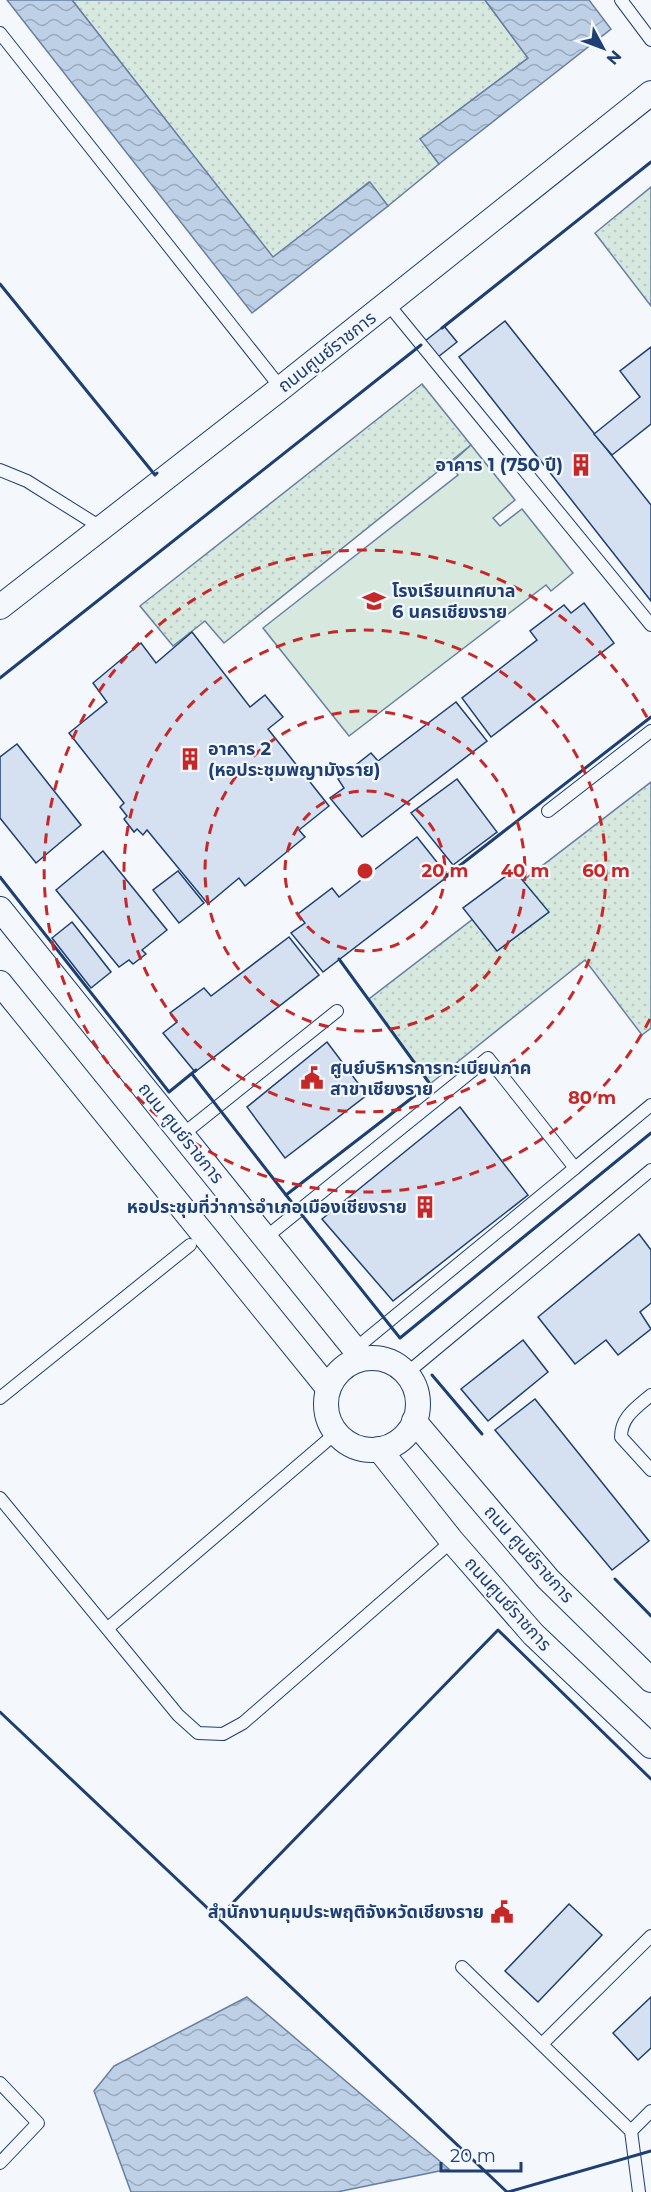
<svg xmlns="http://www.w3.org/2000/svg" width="651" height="2192" font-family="Montserrat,'Noto Sans Thai',sans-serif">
	<defs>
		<pattern id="grass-dots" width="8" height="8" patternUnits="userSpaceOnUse" patternTransform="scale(1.5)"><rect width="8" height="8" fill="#d7e8df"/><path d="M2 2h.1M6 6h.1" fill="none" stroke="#b8c8c3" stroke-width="1.8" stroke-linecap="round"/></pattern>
		<pattern id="water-waves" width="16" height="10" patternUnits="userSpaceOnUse" patternTransform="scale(1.5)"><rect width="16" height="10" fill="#bed0e5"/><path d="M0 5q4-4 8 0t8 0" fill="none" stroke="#9aaabe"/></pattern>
	</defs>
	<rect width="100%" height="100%" fill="#f4f7fb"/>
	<g fill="url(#grass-dots)" stroke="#687fa3" stroke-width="1.5">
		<polygon points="72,0 485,0 528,58 421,139 439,164 388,206 369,182 273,258"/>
		<polygon points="651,187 651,306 595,233"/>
		<polygon points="422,384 471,445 224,643 205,621 173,646 140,606"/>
		<polygon points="651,782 651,1028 642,1035 585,960 430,1084 369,999"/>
	</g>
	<polygon fill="#d7e8df" stroke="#687fa3" stroke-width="1.5" points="471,445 515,500 493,518 500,526 522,509 573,573 551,591 546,585 349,736 263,628 458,475 450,464"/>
	<g fill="url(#water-waves)" stroke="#687fa3" stroke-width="1.5">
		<polygon points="7,0 72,0 273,257 370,182 388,206 252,313"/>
		<polygon points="485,0 589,0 611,29 439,164 420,139 528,58"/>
		<polygon points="247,1997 449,2169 337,2192 131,2192 94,2091 114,2066"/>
	</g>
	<g fill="#d5e0f0" stroke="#1d3f73" stroke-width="1.5">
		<polygon points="505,321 651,505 651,601 459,357"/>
		<polygon points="444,326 457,342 438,357 425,341"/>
		<polygon points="651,347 651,424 612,455 594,434 640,397 620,371"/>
		<polygon points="584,603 614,643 491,737 462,698 537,640 530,631 564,605 571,613"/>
		<polygon points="192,632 250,707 265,695 283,717 268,729 329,806 299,830 305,837 245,886 239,878 208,904 147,830 143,835 137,829 134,832 124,819 127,816 120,807 124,803 69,733 107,702 93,683 141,643 156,663"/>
		<polygon points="456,702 487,741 362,837 330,798 344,788 338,779 371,753 378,761"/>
		<polygon points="17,744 81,825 36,863 0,818 0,757"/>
		<polygon points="457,779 497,832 453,865 411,813"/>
		<polygon points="417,837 448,876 323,972 291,933 305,923 298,914 332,888 339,897"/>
		<polygon points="103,851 167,930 142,950 146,954 133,964 129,960 119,967 56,890"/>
		<polygon points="514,870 549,912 497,951 463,908"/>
		<polygon points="178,871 204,903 179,923 153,890"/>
		<polygon points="72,922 111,972 91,988 52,938"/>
		<polygon points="289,937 319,975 195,1072 163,1033 177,1022 170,1013 204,988 211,996"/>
		<polygon points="327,1042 367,1095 285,1158 247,1107"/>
		<polygon points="460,1107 528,1195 393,1301 322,1219"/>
		<polygon points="639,1234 651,1250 651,1303 640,1312 651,1329 618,1355 606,1340 575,1364 538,1317"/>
		<polygon points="523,1340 548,1372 488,1421 461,1389"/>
		<polygon points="535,1399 649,1541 612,1570 495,1430"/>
		<polygon points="569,1904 602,1935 538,2002 505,1971"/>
		<polygon points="651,1997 651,2048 638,2060 613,2033"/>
	</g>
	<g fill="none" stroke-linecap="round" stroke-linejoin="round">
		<g stroke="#1d3f73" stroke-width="14">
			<g id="service">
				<polyline points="621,0 651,40"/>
				<polyline points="0,33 281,388"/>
				<polyline points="388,304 651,625"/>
				<polyline points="0,470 27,481 102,528"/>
				<polyline points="548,811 651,731"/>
				<polyline points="182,1135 337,1011"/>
				<polyline points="265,1238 488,1058 575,1168 651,1105"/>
				<polyline points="355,1349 575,1168"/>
				<polyline points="407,1373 651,1170"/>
				<path d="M651,1395C636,1408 621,1417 621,1437L651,1470"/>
				<polyline points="0,1398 190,1245"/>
				<polyline points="0,1498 178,1715 198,1733 223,1734 243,1723 452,1541"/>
				<polyline points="108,1628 336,1433"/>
				<polyline points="462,1967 631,2131 639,2192"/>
				<polyline points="542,2044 651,1936"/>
				<polyline points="0,2083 38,2123 0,2163"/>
				<polyline points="631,2131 651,2111"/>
			</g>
		</g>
		<g stroke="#1d3f73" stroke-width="26">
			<g id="minor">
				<polyline points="0,607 281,388 651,93"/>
				<polyline points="0,909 362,1358"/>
				<polyline points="0,983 328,1388"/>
				<circle cx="372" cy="1404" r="46"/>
				<polyline points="414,1421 548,1579 651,1680"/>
				<polyline points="379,1449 452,1541 533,1634 651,1746"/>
			</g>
		</g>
		<use href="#service" stroke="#f4f7fb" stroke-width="12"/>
		<use href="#minor" stroke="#f4f7fb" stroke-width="24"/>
		<g stroke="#1d3f73" stroke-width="3">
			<polyline points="0,284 155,475 157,473"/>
			<polyline points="442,328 651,162"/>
			<polyline points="0,678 421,345"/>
			<polyline points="0,877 169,1092 196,1070"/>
			<polyline points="445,877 651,717"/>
			<polyline points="339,959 430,1084 286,1195 400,1338 651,1133"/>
			<polyline points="192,1074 286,1195"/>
			<polyline points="432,1375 482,1434"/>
			<polyline points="615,1579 651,1616"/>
			<polyline points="0,1712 218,1918"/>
			<polyline points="507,2192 218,1918 498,1630 651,1779"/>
			<polyline points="508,2192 651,2151"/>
		</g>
	</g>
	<g fill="none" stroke="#c62828" stroke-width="3" stroke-dasharray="10 8">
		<circle cx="365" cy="871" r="80"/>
		<circle cx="365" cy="871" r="160"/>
		<circle cx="365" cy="871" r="241"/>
		<path d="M650 1019A321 321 0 1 1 650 723"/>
	</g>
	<defs>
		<g id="building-bare" transform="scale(1.8)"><path d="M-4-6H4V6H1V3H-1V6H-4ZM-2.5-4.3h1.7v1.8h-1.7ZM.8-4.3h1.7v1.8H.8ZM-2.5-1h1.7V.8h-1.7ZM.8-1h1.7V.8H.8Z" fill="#c62828" stroke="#f4f7fb" stroke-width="2.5" paint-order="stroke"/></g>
		<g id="school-bare" transform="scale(1.8)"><path d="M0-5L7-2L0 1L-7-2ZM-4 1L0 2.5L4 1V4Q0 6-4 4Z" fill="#c62828" stroke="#f4f7fb" stroke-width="2.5" paint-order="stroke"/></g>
		<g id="civic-bare" transform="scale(1.8)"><path d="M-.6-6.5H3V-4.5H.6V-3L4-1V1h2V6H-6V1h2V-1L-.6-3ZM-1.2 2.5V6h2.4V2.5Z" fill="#c62828" stroke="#f4f7fb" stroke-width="2.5" paint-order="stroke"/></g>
	</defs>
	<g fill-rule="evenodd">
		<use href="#building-bare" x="581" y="465"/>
		<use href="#school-bare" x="374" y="601"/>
		<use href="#building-bare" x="190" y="759"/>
		<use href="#civic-bare" x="312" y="1078"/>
		<use href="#building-bare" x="425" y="1207"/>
		<use href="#civic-bare" x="502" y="1912"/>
	</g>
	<g text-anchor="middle" stroke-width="4.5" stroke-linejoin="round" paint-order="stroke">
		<g font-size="18" fill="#1d3f73" stroke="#f4f7fb">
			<text transform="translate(327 352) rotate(-38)" y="6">ถนนศูนย์ราชการ</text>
			<text transform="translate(181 1133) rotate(51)" y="6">ถนน ศูนย์ราชการ</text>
			<text transform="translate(529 1554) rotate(48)" y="6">ถนน ศูนย์ราชการ</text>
			<text transform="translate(508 1604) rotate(48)" y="6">ถนนศูนย์ราชการ</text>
		</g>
		<g font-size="18" font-weight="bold" fill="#1d3f73" stroke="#f4f7fb" text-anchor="end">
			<text x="563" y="471">อาคาร 1 (750 ปี)</text>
			<text x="392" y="597" text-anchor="start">โรงเรียนเทศบาล<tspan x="392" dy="21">6 นครเชียงราย</tspan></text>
			<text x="208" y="755" text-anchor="start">อาคาร 2<tspan x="208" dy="21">(หอประชุมพญามังราย)</tspan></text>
			<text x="330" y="1074" text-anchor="start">ศูนย์บริหารการทะเบียนภาค<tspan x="330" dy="21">สาขาเชียงราย</tspan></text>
			<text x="407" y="1213">หอประชุมที่ว่าการอำเภอเมืองเชียงราย</text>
			<text x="484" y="1918">สำนักงานคุมประพฤติจังหวัดเชียงราย</text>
		</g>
	</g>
	<circle cx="365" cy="871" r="9" fill="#c62828" stroke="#f4f7fb" stroke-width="3"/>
	<g font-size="18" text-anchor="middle" font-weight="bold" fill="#c62828" stroke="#f4f7fb" stroke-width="4.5" stroke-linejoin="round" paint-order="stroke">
		<text x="445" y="877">20 m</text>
		<text x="525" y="877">40 m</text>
		<text x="606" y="877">60 m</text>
		<text x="592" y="1104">80 m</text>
	</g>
	<g transform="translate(603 48) rotate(131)" stroke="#f4f7fb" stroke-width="4.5" paint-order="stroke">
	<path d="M0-4.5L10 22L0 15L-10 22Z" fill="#1d3f73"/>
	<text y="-9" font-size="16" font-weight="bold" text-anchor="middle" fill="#1d3f73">N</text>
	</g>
	<path d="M441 2162v9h80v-9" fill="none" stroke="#1d3f73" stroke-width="3"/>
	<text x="450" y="2162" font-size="18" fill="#1d3f73" stroke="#f4f7fb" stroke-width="4.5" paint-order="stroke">20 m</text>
</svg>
